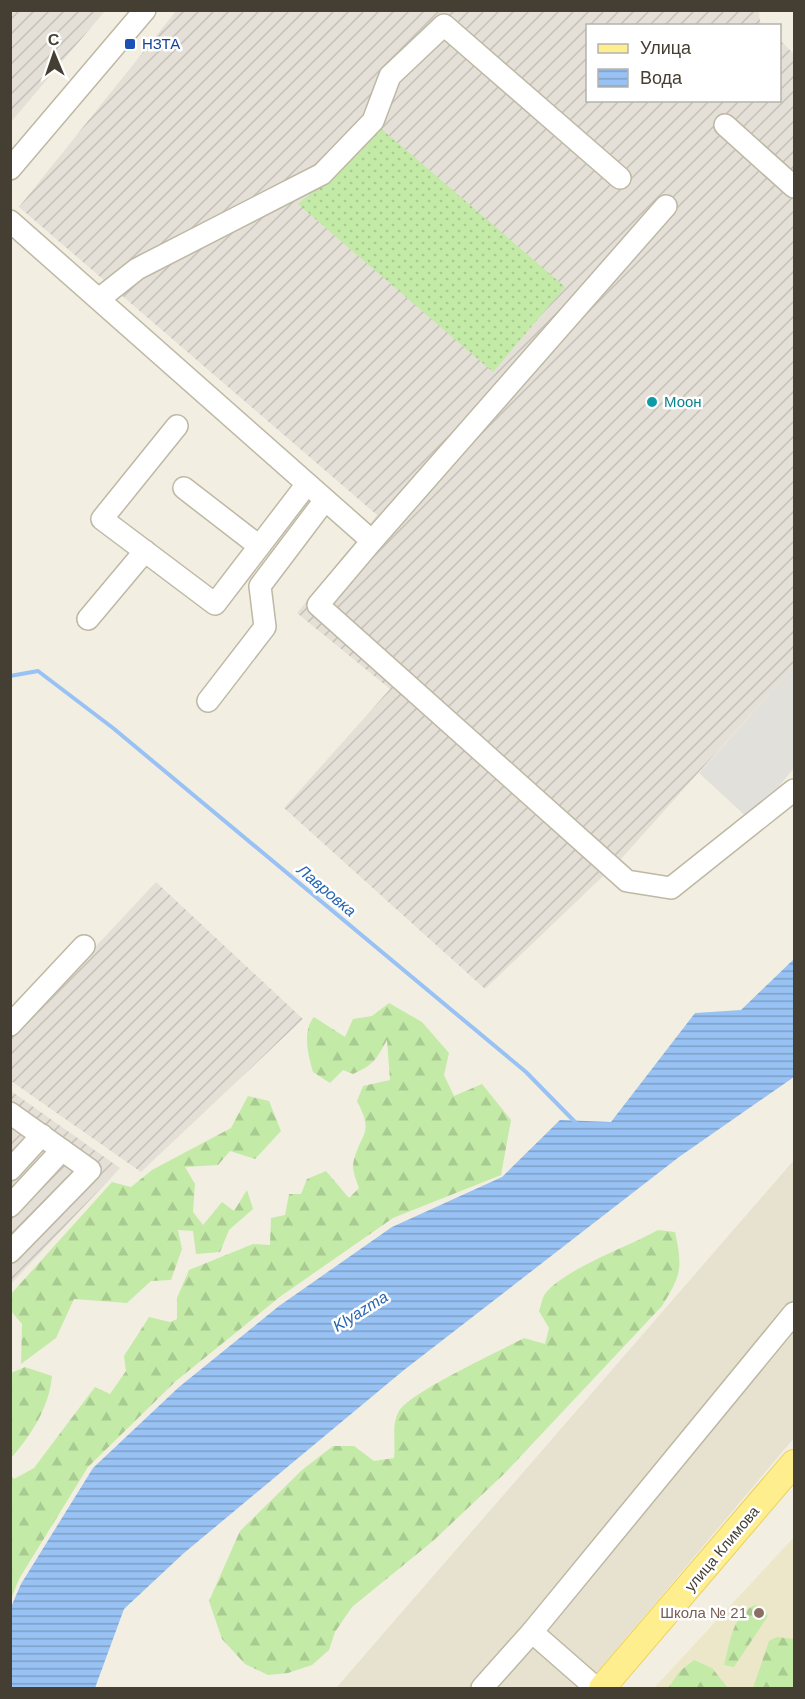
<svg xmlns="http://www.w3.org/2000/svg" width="805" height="1699" font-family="Arial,sans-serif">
	<defs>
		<pattern id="industrial-furrows" width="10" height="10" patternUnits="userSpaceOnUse" patternTransform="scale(1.5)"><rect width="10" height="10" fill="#e4e0d7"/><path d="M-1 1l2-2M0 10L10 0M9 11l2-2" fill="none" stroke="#c5c1b9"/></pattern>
		<pattern id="grass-dots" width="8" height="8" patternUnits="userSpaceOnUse" patternTransform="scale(1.5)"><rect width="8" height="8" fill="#c3eaa7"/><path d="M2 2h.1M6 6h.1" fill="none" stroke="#a9ca90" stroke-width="1.8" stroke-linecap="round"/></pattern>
		<pattern id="forest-firs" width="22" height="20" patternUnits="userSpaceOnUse" patternTransform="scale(1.5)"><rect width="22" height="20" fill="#c3eaa7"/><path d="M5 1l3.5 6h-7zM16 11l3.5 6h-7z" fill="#a9ca90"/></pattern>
		<pattern id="water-rules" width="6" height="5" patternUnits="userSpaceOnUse" patternTransform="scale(1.5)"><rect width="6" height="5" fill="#99c2f4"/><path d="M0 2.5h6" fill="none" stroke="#7e9fc6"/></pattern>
	</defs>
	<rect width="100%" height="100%" fill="#f2efe2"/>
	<polygon fill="#e7e2cf" points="794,1160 794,1438 584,1688 336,1688"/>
	<g fill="url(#industrial-furrows)">
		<polygon points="11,10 105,11 11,122 10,11"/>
		<polygon points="176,11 759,11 760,22 763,25 588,26 588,100 780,100 780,40 794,54 794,666 621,859 485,989 284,808 390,689 297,613 377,515 19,207"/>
		<polygon points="156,882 303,1019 141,1172 11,1081 10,1038"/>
		<polygon points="11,1091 120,1168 11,1284"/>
	</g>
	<polygon fill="#ede7ca" points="794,1537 794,1688 654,1688"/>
	<polygon fill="url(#grass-dots)" points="377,125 565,287 493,372 298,204 326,181"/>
	<g fill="url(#forest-firs)">
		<path d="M389,1003L422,1022L449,1053L444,1075L454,1096L482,1084L511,1120L501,1175L393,1218L281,1296L176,1381L88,1467L19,1579L11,1599V1475L14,1479L34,1468L95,1387L110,1394L126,1371L124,1356L149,1317L170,1322L177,1319V1298L189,1270L253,1244L270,1245L271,1218L285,1215L289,1194H301L307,1179L326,1171L349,1198L359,1188C356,1179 351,1169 354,1160C362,1131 374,1134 357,1101L363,1086L390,1080L387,1040C377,1058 374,1065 353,1074L343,1070L330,1083L313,1072C308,1055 302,1031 314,1017L345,1037L353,1019L372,1016Z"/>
		<polygon points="248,1096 269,1101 281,1131 255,1159 230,1151 218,1165 185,1167 195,1184 193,1212 203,1225 222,1202 234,1211 247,1190 253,1209 229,1230 220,1252 196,1254 193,1231 178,1230 182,1249 171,1280 151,1281 127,1303 74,1299 56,1338 21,1364 22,1324 11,1311 11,1294 112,1182 131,1187 152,1170 231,1128"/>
		<path d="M658,1230L675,1232C683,1269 681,1275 662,1306L505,1473L433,1541L352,1607L335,1632L329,1650L312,1665L288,1673L268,1675L245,1664L222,1639L209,1601L240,1531L302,1470L333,1446H354L374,1461L394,1458C396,1443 391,1424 399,1411C412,1391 498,1352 524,1338L545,1344L549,1328L539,1311C541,1306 542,1298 545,1294C562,1270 630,1246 658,1230Z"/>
		<path d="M25,1367L52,1376C49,1408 31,1435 11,1458V1373Z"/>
		<path d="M755,1605L763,1607L768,1616L734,1667L724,1665C730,1643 732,1615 755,1605Z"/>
		<polygon points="777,1637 794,1639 794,1688 753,1688 769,1641"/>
		<polygon points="694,1660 712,1668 728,1688 668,1688 680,1671"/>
	</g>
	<polygon fill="#e2e0db" points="794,666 794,768 751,821 699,773"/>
	<polygon fill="url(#water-rules)" points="794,959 794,1077 679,1157 404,1370 184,1553 124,1609 95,1688 11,1688 11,1607 21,1584 93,1468 179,1387 279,1306 392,1227 502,1177 560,1120 611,1122 695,1013 741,1010"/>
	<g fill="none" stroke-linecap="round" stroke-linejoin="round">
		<polyline stroke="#99c2f4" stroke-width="4" points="10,676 38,671 113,728 526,1072 576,1123"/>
		<g stroke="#beb8a4" stroke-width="24">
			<g id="minor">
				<polyline points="725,125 794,187"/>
				<polyline points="10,169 145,10"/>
				<polyline points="10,221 372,541 318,605 627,881 671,888 794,790"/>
				<polyline points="99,299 137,269 322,174 373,121 390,76 444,25 620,178"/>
				<polyline points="177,426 102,519 215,604 307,484"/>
				<polyline points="184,488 259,546"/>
				<polyline points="372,541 666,206"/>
				<polyline points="88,619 145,551"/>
				<polyline points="208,701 265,627 260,586 325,500"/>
				<polyline points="10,1025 84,946"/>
				<polyline points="10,1113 90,1170 10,1252"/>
				<polyline points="10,1170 42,1135"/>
				<polyline points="10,1206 62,1150"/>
				<polyline points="532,1632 596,1688"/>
				<polyline points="482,1688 532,1632 794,1313"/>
			</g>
		</g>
		<g stroke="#ead257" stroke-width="28">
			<polyline id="major" points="602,1688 794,1463"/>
		</g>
		<use href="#minor" stroke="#fff" stroke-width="21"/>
		<use href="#major" stroke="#ffee8e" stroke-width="26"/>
	</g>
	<rect fill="#1a4fb4" stroke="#fff" stroke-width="2" x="124" y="38" width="12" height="12" rx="3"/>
	<circle fill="#0f9aa8" stroke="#fff" stroke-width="2" cx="652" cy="402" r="6"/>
	<circle fill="#8d6e63" stroke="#fff" stroke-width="2" cx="759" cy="1613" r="6"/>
	<g text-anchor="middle" stroke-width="5" stroke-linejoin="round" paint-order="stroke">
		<g font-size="15" fill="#164399" stroke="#fff" text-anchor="start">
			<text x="142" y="49">НЗТА</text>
		</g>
		<g font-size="15" fill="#0d838f" stroke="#fff" text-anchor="start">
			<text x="664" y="407">Моон</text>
		</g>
		<g font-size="15" fill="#443f32" stroke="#fff">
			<text transform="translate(722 1549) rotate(-50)" y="5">улица Климова</text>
		</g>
		<g font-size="15" fill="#785e54" stroke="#fff" text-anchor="end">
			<text x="747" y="1618">Школа № 21</text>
		</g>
		<g font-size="16" font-style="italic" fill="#2665b5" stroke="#fff">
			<text transform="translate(327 890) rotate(40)" y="6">Лавровка</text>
			<text transform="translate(360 1311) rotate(-32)" y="6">Klyazma</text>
		</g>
	</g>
	<rect width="805" height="1699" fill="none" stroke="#443f32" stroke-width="24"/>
	<rect x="586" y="24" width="195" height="78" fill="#ffffff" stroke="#b4b2ad" stroke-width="1.5"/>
	<rect x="598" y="44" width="30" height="9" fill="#ffee8e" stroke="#b4b2ad" stroke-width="1.5"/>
	<text x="640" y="54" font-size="18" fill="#443f32">Улица</text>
	<rect x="598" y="69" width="30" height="18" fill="url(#water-rules)" stroke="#b4b2ad" stroke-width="1.5"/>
	<text x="640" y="84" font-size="18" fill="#443f32">Вода</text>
	<g transform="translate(54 54) rotate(358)" stroke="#ffffff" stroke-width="4.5" paint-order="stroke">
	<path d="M0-4.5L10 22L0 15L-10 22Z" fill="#443f32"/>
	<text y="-9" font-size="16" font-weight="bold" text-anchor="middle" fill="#443f32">С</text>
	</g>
</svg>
